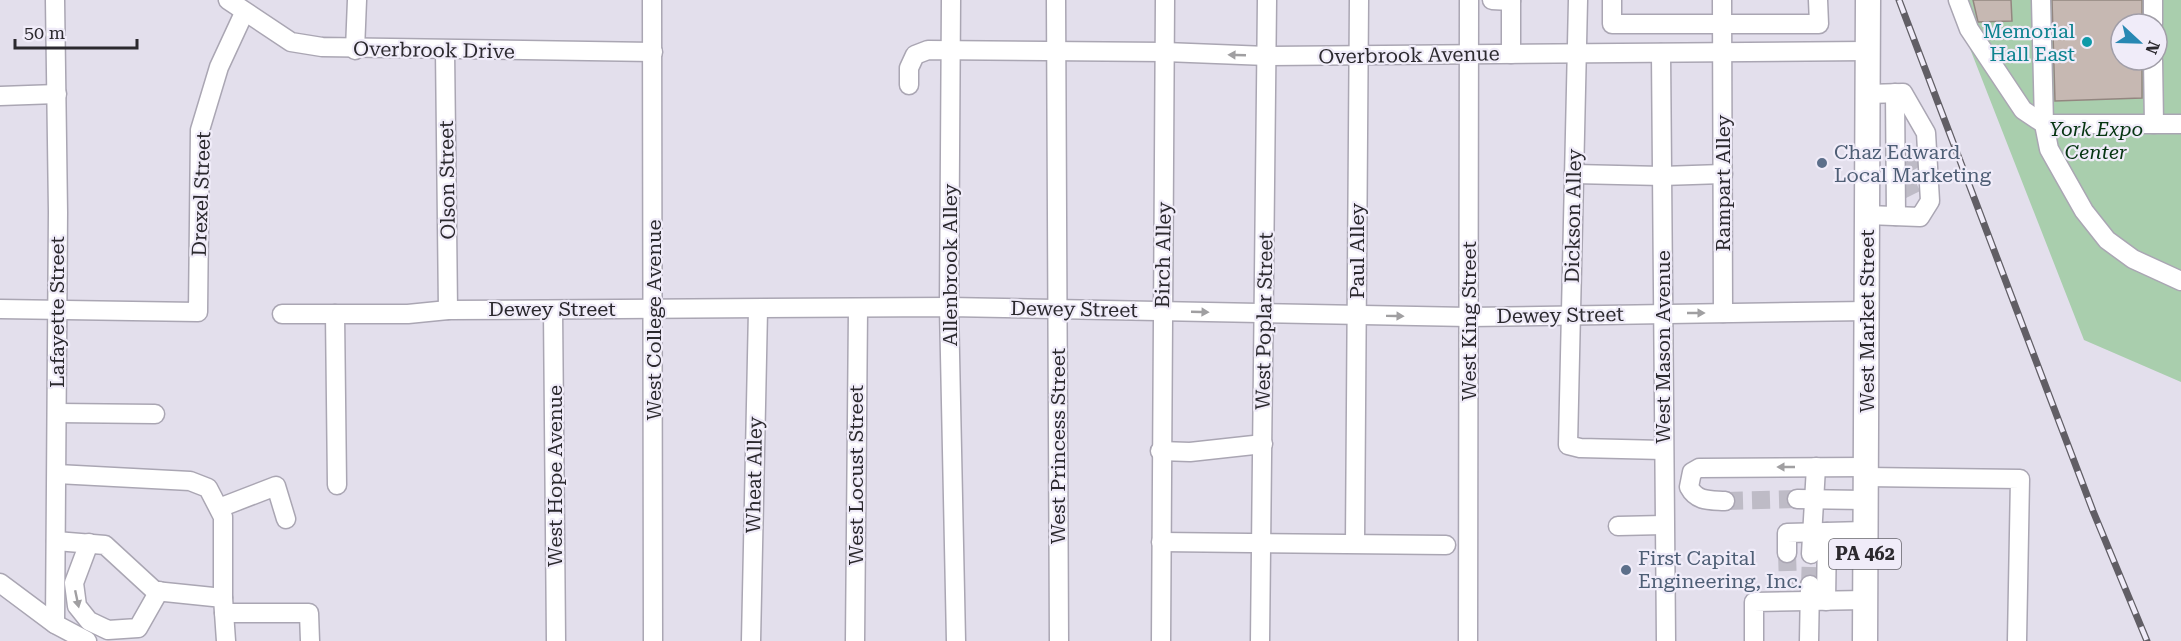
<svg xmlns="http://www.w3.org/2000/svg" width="2181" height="641" font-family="'Roboto Serif',serif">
	<rect width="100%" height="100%" fill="#e3dfec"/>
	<path fill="#a9cead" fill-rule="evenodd" d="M1951,0H2181V382L2084,340ZM2121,24H2157V60H2121Z"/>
	<g fill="#c6b8b2" stroke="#938680" stroke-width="1.5">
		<polygon points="1973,0 2011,0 2012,21 1978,22"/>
		<polygon points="2052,0 2142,0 2142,24 2121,24 2121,60 2142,60 2142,98 2055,101"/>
	</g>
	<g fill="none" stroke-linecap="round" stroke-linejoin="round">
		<g stroke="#bebbc6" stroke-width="18" stroke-dasharray="18 9" stroke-linecap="butt">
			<polyline points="1902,166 1922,155"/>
			<polyline points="1900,191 1922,180"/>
			<polyline points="1725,501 1797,499"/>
			<polyline points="1787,553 1788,585"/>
			<polyline points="1810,585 1811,554"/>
		</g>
		<g stroke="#aaa6b3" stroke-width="21">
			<g id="minor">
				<polyline points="228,0 291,42 322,47 653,52"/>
				<polyline points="652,0 653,641"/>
				<polyline points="951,0 949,307 956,641"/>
				<polyline points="1056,0 1059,641"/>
				<polyline points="1492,0 1511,1"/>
				<polyline points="1511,0 1511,54"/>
				<polyline points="1578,0 1568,445 1580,448 1663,450"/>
				<polyline points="1612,0 1612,24 1819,24 1818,0"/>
				<polyline points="1722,0 1723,313"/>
				<polyline points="1958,0 1969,29 2023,110 2044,124 2181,124"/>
				<polyline points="2041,0 2044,124 2049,149 2084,211 2107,240 2133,259 2181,281"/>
				<polyline points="2153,0 2153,24"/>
				<polyline points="355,50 357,0"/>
				<polyline points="445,50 448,310"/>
				<polyline points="1661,53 1666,641"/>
				<polyline points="2153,60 2154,124"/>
				<polyline points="909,85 909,68 915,55 928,50 1165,52 1267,56 1867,51"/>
				<polyline points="1895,93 1896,216"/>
				<polyline points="0,96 57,94"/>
				<polyline points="1574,174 1662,176 1723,174"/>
				<polyline points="1867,215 1920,217 1930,201 1926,133 1903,93 1867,94"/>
				<polyline points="0,309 198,312 200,130 219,67 244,13"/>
				<polyline points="553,310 556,641"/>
				<polyline points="282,314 408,314 448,310 949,307 1469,317 1867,311"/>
				<polyline points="335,314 337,485"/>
				<polyline points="57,413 155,414"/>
				<polyline points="1160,451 1190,452 1263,444"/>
				<polyline points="57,474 190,481 208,488 223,517 223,598"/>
				<polyline points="1866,477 2020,479 2017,641"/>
				<polyline points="1797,499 1865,500"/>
				<path d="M1725,501C1710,500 1697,502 1689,487L1692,472L1699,468L1866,467"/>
				<polyline points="219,508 276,486 286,519"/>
				<polyline points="1618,526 1664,525"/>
				<polyline points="56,541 105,545 155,591 223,598 226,641"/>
				<polyline points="1161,542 1446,545"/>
				<polyline points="1355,542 1359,0"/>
				<polyline points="89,543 74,583 77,606 89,621 108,630 138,628 159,591"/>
				<polyline points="1787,553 1787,533 1865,531"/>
				<polyline points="1811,554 1816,467"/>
				<polyline points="0,583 55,624 87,641"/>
				<polyline points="1826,601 1827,532"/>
				<polyline points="224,613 309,613 310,641"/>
				<polyline points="55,624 58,212 55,0"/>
				<polyline points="751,641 758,310"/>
				<polyline points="855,641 858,309"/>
				<polyline points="1161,641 1165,0"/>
				<polyline points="1260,641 1267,0"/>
				<polyline points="1468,641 1469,0"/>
				<polyline points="1754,641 1754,602 1865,600"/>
				<polyline points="1809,641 1810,585"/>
			</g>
		</g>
		<g stroke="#aaa6b3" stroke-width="27">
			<polyline id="major" points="1865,641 1868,0"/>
		</g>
		<use href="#minor" stroke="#fff" stroke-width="18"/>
		<use href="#major" stroke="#fff" stroke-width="24"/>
		<g stroke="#615e65" stroke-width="7">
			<polyline id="rail" points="1899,0 2093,511 2147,641"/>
		</g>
		<use href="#rail" stroke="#f0ecf9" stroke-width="4.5" stroke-dasharray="14" stroke-linecap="butt"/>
	</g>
	<defs><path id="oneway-solid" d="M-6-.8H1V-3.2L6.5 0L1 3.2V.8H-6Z" transform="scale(1.5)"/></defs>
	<g fill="#a09fa1">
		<use href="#oneway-solid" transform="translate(1237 55) rotate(-178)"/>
		<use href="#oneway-solid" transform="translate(1200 312) rotate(2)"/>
		<use href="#oneway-solid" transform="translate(1696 313)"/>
		<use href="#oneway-solid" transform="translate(1395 316) rotate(1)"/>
		<use href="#oneway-solid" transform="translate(1786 467) rotate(180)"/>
		<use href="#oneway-solid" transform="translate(77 599) rotate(78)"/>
	</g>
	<circle fill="#0f9aa8" stroke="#f0ecf9" stroke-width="2" cx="2087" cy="42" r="6"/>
	<g fill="#5c6f8a" stroke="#f0ecf9" stroke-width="2">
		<circle cx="1822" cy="163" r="6"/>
		<circle cx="1626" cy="570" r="6"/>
	</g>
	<g text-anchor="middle" stroke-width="4.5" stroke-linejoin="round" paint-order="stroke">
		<rect fill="#f0ecf9" stroke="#66646b" stroke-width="1.5" x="1829" y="539" width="72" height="30" rx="4.5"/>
		<g font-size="18" font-weight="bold" fill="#2b292e">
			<text x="1865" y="560">PA 462</text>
		</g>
		<g font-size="20" fill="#0d838f" stroke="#f0ecf9" text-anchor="end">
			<text x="2075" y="38">Memorial<tspan x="2075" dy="23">Hall East</tspan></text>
		</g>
		<g font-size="20" fill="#2b292e" stroke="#f0ecf9">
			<text transform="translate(434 50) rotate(1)" y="7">Overbrook Drive</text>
			<text transform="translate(1409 55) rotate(-1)" y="7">Overbrook Avenue</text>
			<text transform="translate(447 180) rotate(-91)" y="7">Olson Street</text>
			<text transform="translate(1723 183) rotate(-90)" y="7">Rampart Alley</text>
			<text transform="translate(201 194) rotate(-88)" y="7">Drexel Street</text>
			<text transform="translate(1573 216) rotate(-89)" y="7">Dickson Alley</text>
			<text transform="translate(1357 251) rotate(-90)" y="7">Paul Alley</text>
			<text transform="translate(1163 255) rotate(-89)" y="7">Birch Alley</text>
			<text transform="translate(950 265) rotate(-90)" y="7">Allenbrook Alley</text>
			<text x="552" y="316">Dewey Street</text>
			<text transform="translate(1074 309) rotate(1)" y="7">Dewey Street</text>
			<text transform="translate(57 312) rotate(-90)" y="7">Lafayette Street</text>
			<text transform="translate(1560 315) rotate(-1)" y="7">Dewey Street</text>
			<text transform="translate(654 320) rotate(-90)" y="7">West College Avenue</text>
			<text transform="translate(1264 321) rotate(-89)" y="7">West Poplar Street</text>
			<text transform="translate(1469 321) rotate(-90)" y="7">West King Street</text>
			<text transform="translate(1867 321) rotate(-90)" y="7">West Market Street</text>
			<text transform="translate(1663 347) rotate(-90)" y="7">West Mason Avenue</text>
			<text transform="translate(1058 446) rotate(-90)" y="7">West Princess Street</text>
			<text transform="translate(754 475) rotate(-89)" y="7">Wheat Alley</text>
			<text transform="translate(856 475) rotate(-90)" y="7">West Locust Street</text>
			<text transform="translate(555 476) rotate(-90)" y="7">West Hope Avenue</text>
		</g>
		<g font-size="20" font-style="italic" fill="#053411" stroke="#f0ecf9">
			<text x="2096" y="136">York Expo<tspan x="2096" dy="23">Center</tspan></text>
		</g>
		<g font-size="20" fill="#4e5e75" stroke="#f0ecf9" text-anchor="start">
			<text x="1834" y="159">Chaz Edward<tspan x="1834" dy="23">Local Marketing</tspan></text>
			<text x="1638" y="565">First Capital<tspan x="1638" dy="23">Engineering, Inc.</tspan></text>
		</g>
	</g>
	<g transform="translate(2139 42) rotate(112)"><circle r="28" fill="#f0ecf9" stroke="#a19ea8" stroke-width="1.5"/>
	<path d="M0-4.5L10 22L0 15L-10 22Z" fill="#2888b3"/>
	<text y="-9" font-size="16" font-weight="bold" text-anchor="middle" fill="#2b292e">N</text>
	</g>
	<path d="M15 39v9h122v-9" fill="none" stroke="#2b292e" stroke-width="3"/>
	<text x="24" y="39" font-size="18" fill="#2b292e" stroke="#f0ecf9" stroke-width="4.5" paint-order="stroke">50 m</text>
</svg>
